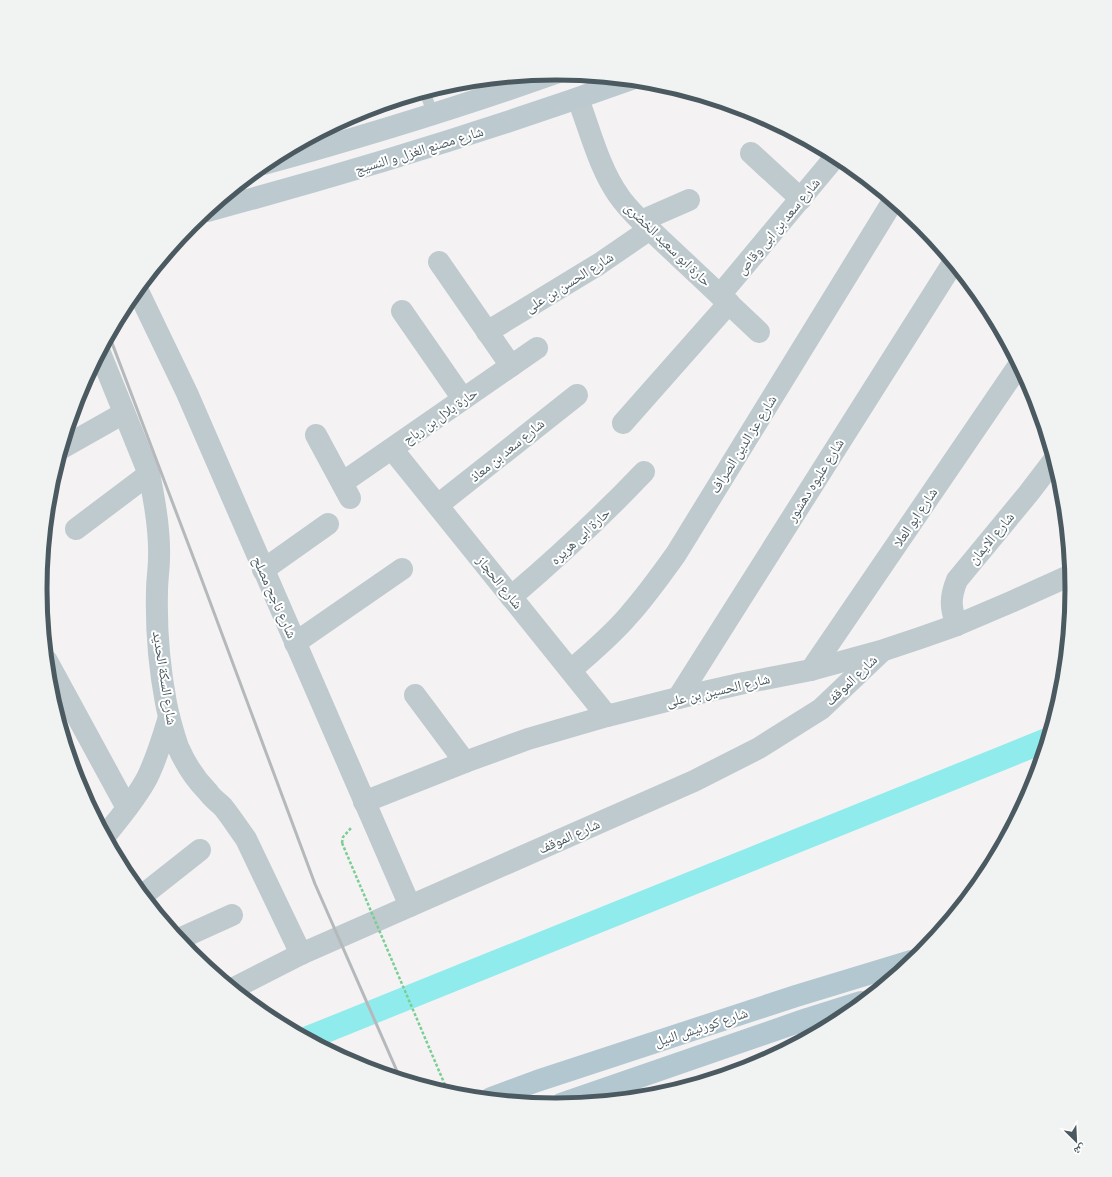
<svg xmlns="http://www.w3.org/2000/svg" width="1112" height="1177" font-family="Signika,'Noto Naskh Arabic',sans-serif">
	<rect width="100%" height="100%" fill="#f4f2f3"/>
	<g fill="none" stroke-linecap="round" stroke-linejoin="round">
		<polyline stroke="#90ecec" stroke-width="24" points="308,1038 1047,740"/>
		<polyline stroke="#7ace94" stroke-width="2.5" stroke-dasharray="3 2" stroke-linecap="butt" points="342,843 343,837 351,828"/>
		<polyline stroke="#becace" stroke-width="11" points="425,92 433,115"/>
		<g stroke="#becace" stroke-width="22">
			<path d="M578,99C590,130 599,168 619,196C625,205 633,213 641,221L759,332"/>
			<polyline points="751,153 801,199"/>
			<polyline points="641,221 689,200"/>
			<polyline points="439,262 511,366"/>
			<polyline points="137,289 187,393 410,906"/>
			<polyline points="720,295 836,156"/>
			<polyline points="402,311 463,399"/>
			<polyline points="487,332 599,264 650,229"/>
			<path d="M100,353L149,474C155,502 160,530 159,558C159,569 157,580 157,591C156,629 159,666 166,703C169,718 173,732 178,747C185,763 195,779 208,792C212,798 218,802 223,807C231,817 238,828 246,839L301,954"/>
			<polyline points="623,423 729,303"/>
			<polyline points="316,435 350,498"/>
			<polyline points="62,448 124,413"/>
			<polyline points="392,449 607,716"/>
			<polyline points="342,483 537,348"/>
			<polyline points="438,505 577,395"/>
			<polyline points="76,529 149,474"/>
			<polyline points="263,570 328,524"/>
			<path d="M511,597C558,557 602,516 644,472"/>
			<path d="M957,625C950,608 950,597 957,580L1028,494L1054,460"/>
			<polyline points="295,643 402,569"/>
			<polyline points="47,661 127,808"/>
			<path d="M571,670C591,653 612,635 629,615C646,596 661,575 676,554L893,201"/>
			<polyline points="811,670 1019,365"/>
			<polyline points="415,695 465,762"/>
			<polyline points="678,698 953,263"/>
			<polyline points="364,802 465,762 528,739 607,716 678,698 744,683 811,670 884,650 920,638 957,625 1011,602 1071,575"/>
			<path d="M106,835C120,817 136,799 147,778C157,758 163,737 169,717"/>
			<polyline points="143,895 200,850"/>
			<polyline points="179,939 232,915"/>
			<polyline points="234,988 301,954 694,781 759,748 821,709 881,652"/>
		</g>
		<g stroke="#bccad0" stroke-width="22">
			<path d="M264,164C362,137 460,107 556,73"/>
			<path d="M207,211C349,173 490,130 629,80"/>
		</g>
		<g stroke="#b3c7d0" stroke-width="22">
			<polyline points="491,1098 537,1081 796,996 911,961"/>
			<polyline points="561,1104 807,1019 861,1002"/>
		</g>
		<polyline stroke="#b5b9bc" stroke-width="3" points="109,335 200,575 315,884 400,1078"/>
		<polyline stroke="#7ace94" stroke-width="2.5" stroke-dasharray="3 2" stroke-linecap="butt" points="342,843 448,1092"/>
	</g>
	<g text-anchor="middle" stroke-width="4" stroke-linejoin="round" paint-order="stroke">
		<g font-size="14" fill="#4a5a60" stroke="#fff">
			<text transform="translate(419 150) rotate(-17)" y="5">شارع مصنع الغزل و النسيج</text>
			<text transform="translate(778 226) rotate(-50)" y="5">شارع سعد بن ابى وقاص</text>
			<text transform="translate(668 244) rotate(44)" y="5">حارة ابو سعيد الخضرى</text>
			<text transform="translate(569 282) rotate(-32)" y="5">شارع الحسن بن على</text>
			<text transform="translate(440 416) rotate(-35)" y="5">حارة بلال بن رباح</text>
			<text transform="translate(743 444) rotate(-58)" y="5">شارع عز الدين الصراف</text>
			<text transform="translate(507 450) rotate(-39)" y="5">شارع سعد بن معاذ</text>
			<text transform="translate(815 480) rotate(-58)" y="5">شارع عليوه دهشور</text>
			<text transform="translate(915 517) rotate(-56)" y="5">شارع ابو العلا</text>
			<text transform="translate(580 536) rotate(-43)" y="5">حارة ابى هريره</text>
			<text transform="translate(991 538) rotate(-50)" y="5">شارع الايمان</text>
			<text transform="translate(500 582) rotate(51)" y="5">شارع الحجاز</text>
			<text transform="translate(275 597) rotate(66)" y="5">شارع ناجح مصلح</text>
			<text transform="translate(165 678) rotate(81)" y="5">شارع السكة الحديد</text>
			<text transform="translate(851 680) rotate(-44)" y="5">شارع الموقف</text>
			<text transform="translate(718 690) rotate(-13)" y="5">شارع الحسين بن على</text>
			<text transform="translate(569 836) rotate(-24)" y="5">شارع الموقف</text>
			<text transform="translate(701 1027) rotate(-18)" y="5">شارع كورنيش النيل</text>
		</g>
	</g>
	<path d="M0 0H1112V1177H0ZM47 589a509 509 0 1 1 1018 0a509 509 0 1 1-1018 0Z" fill="#f1f2f2" fill-rule="evenodd"/>
	<path fill="none" stroke="#4a5a60" stroke-width="5" d="M47 589a509 509 0 1 1 1018 0a509 509 0 1 1-1018 0Z"/>
	<g transform="translate(1076 1141) rotate(156)" stroke="#ffffff" stroke-width="3" paint-order="stroke">
	<path d="M0-3L7 15L0 10L-7 15Z" fill="#4a5a60"/>
	<text y="-6" font-size="11" font-weight="bold" text-anchor="middle" fill="#4a5a60">ش</text>
	</g>
</svg>
